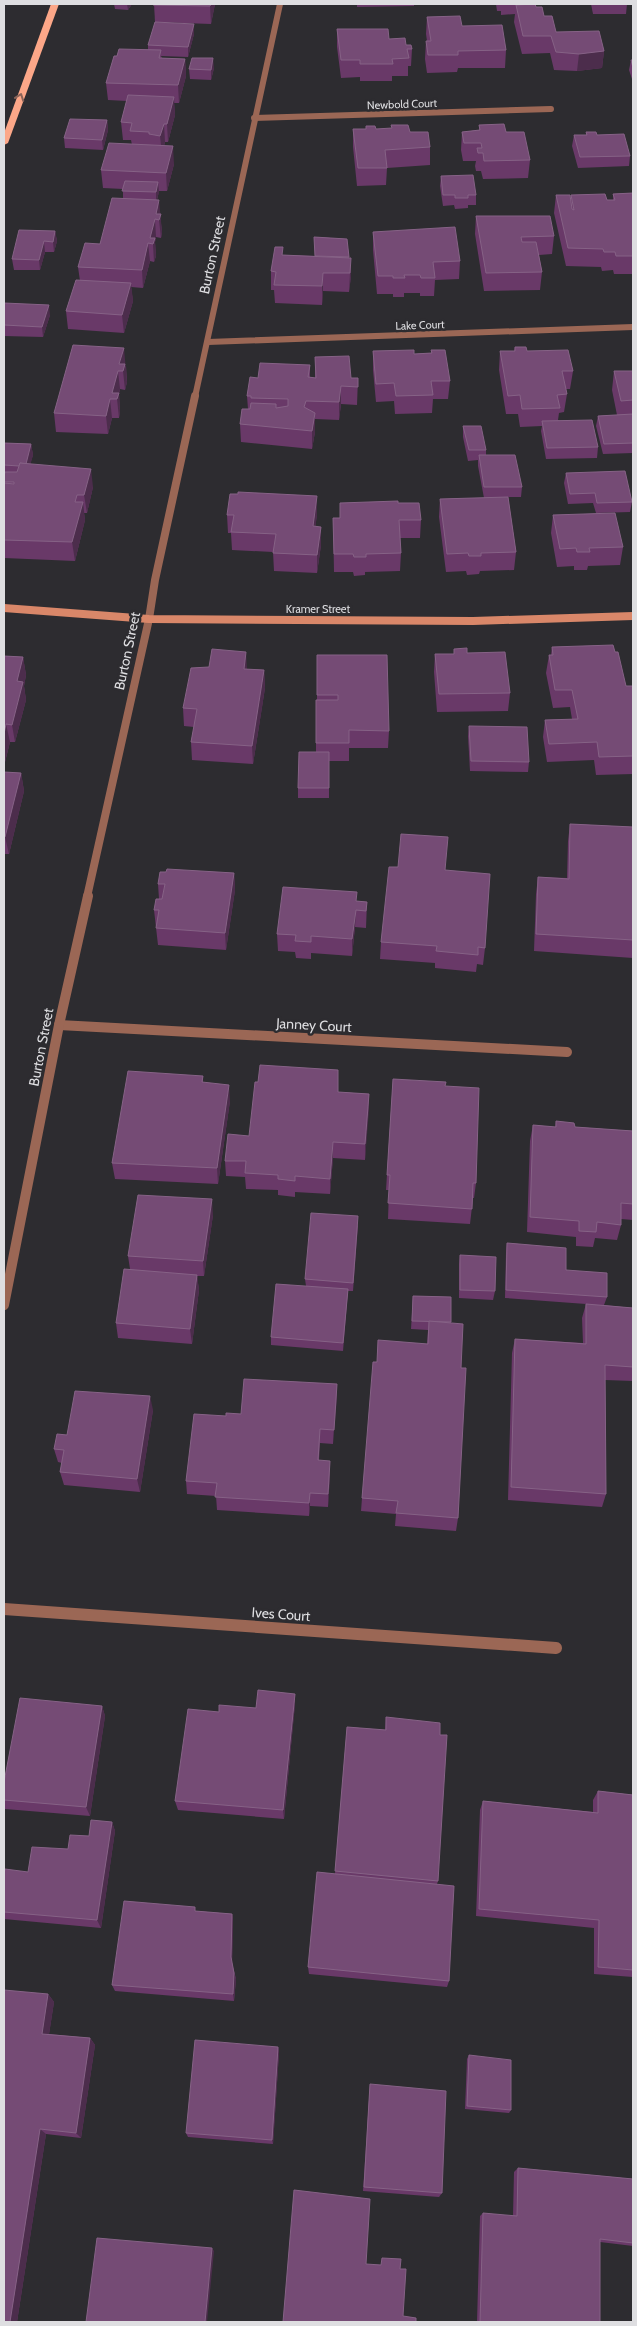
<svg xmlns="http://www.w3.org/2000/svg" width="637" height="2326" font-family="Cabin,sans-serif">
	<rect width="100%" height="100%" fill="#2d2c30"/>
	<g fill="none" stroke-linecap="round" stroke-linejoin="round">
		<g stroke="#9b6755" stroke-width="6">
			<polyline points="254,118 551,109"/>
			<polyline points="208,342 633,327"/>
			<polyline points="195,397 280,4"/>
		</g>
		<polyline stroke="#9b6755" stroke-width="8" points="87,897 149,619 155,580 195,396"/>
		<g stroke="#9b6755" stroke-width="10">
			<polyline points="59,1025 567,1052"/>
			<polyline points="4,1305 59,1025 88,896"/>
		</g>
		<polyline stroke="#9b6755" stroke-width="12" points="4,1609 556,1648"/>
		<polyline stroke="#d98769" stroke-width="8" points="4,608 149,619 473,621 633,616"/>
		<polygon fill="#fca788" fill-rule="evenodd" points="51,4 59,4 8,143 4,145 4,133"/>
	</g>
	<g fill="#693968">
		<polygon points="114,4 132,4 128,10 115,9"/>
		<polygon points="154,4 215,4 211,24 155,22"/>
		<polygon points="357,4 414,4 414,6 357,7"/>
		<polygon points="496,4 527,4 536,7 544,16 556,32 604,51 602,68 577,71 554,70 550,53 522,54 514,22 515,14 501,15 501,11 497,11"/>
		<polygon points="591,4 627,4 626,14 593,14"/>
		<polygon points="427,17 462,26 506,50 505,68 458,68 457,72 427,73 425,59 426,41 427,41 426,34"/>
		<polygon points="194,24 194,34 188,57 161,56 162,58 185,59 186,76 179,103 174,103 175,115 168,142 165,142 164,146 174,164 167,191 159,191 157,200 160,214 162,232 161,238 156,237 155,242 156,256 154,262 150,261 143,288 131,287 133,301 124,333 68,329 66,311 80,281 78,267 100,244 123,199 123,189 103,188 101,170 132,145 131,140 123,140 121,122 127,101 108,100 106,83 117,56 148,50 148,45"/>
		<polygon points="337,29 389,39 406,45 412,49 411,66 408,66 408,76 392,76 392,81 360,81 360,77 341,78 337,47"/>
		<polygon points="631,60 633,60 633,82 629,70"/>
		<polygon points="214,68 211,80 190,79 189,69"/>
		<polygon points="107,120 108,130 103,150 65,148 64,138"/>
		<polygon points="479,125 506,132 530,160 528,178 483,179 481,171 476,171 475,166 476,161 463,161 461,150 462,132 479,130"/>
		<polygon points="353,129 376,129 410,132 430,147 430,165 387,168 386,185 357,186 353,147"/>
		<polygon points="586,132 597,135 630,156 629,166 578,168 572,146 574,135 586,135"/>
		<polygon points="441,176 476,195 476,205 468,205 468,208 455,209 454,205 443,206 440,186"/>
		<polygon points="633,193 633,274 614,274 613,270 602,271 601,267 566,266 554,213 556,195 571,200 571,195 607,200 613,200 613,194"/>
		<polygon points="476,216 554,236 552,254 539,255 542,272 540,290 484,291 475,234"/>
		<polygon points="55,231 57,241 54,252 45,252 40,270 14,270 12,259"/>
		<polygon points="373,232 460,261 459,279 435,280 434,296 420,296 420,293 404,293 404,297 393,297 393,294 377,294 373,250"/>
		<polygon points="314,237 347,239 351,276 349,292 323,291 322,305 275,303 274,290 271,290 271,271 284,255 315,256"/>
		<polygon points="4,303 50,315 43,337 4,336"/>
		<polygon points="515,347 527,351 573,371 570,389 566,389 567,394 564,412 559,413 558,420 598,447 597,458 546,459 541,431 542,426 520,427 518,414 506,414 499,370 500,351 514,351"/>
		<polygon points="431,350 450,381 448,399 433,399 432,413 395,414 394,401 376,402 373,370 373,351 414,354 431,353"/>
		<polygon points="315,357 351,378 358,378 357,405 341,404 339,420 315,419 315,432 312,449 241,442 240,424 248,409 247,396 258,378 310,365 310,377 315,378"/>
		<polygon points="126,366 127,382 125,390 120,389 119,394 120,411 119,418 112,418 108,434 56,432 54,413"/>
		<polygon points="614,371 633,371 633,453 603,454 596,426 598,416 617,415 612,390"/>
		<polygon points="463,426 486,450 486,455 522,487 521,497 508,497 516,552 514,570 480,571 479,574 467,575 466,571 446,572 439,517 440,499 484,498 478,466 478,460 468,461 463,437"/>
		<polygon points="4,443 31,444 33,455 30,464 93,487 87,513 84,513 85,520 75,561 4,558"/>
		<polygon points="566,473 632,502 630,512 596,513 593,503 568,504 564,483"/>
		<polygon points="238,494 317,515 315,527 321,527 321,545 317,573 274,571 273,552 232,550 231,533 228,533 227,515"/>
		<polygon points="398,503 421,520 420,538 400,538 401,553 400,571 365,572 365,575 354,576 353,572 334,572 333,518 340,518"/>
		<polygon points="553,515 623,547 620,565 588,566 587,570 574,570 574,566 557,567 551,533"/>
		<polygon points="552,647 615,652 626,686 633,686 633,774 596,775 594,760 547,762 543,737 545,720 572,719 570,707 553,708 546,673 549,655 551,655"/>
		<polygon points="454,649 467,653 510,693 508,711 437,712 434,672 435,654 454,654"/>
		<polygon points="317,655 389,731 388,748 349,748 349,761 329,761 329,798 298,798 298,788 316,752 316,700 317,700"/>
		<polygon points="4,656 23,657 26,675 24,686 26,700 15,742 10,742 4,766"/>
		<polygon points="247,669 264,670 265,688 253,764 192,760 191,742 194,727 184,726 183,708"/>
		<polygon points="469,726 529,762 528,772 470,771 468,736"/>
		<polygon points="4,772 21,773 24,791 9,854 4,854"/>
		<polygon points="570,824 633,827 633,958 534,951 536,894 538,877 567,878 568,841"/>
		<polygon points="398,867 445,870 485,948 483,965 477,964 476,972 435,968 435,963 380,959 381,942"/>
		<polygon points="166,872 234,873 235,890 226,950 158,945 154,910 159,899 158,884"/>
		<polygon points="356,901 367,902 366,928 355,927 352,956 311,953 311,959 296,958 295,952 278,951 277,934"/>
		<polygon points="203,1076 203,1082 230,1101 218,1184 115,1179 112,1163"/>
		<polygon points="393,1079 445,1086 476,1183 474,1198 473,1198 470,1224 388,1219 389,1190 386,1190"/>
		<polygon points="338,1092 369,1094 365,1160 333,1158 330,1194 295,1192 295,1197 278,1195 278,1190 246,1189 245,1177 226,1176 225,1161 249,1136"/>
		<polygon points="556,1121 575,1127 633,1131 633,1220 621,1219 621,1225 617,1240 595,1238 593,1247 576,1246 576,1237 527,1232 530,1141 533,1125 555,1127"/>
		<polygon points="213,1215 204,1276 197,1276 199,1290 192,1344 118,1338 116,1323 130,1269 128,1256"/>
		<polygon points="358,1225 353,1291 348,1291 343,1351 271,1345 271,1337 306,1286 305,1279"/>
		<polygon points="507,1243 566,1270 607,1297 604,1305 633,1308 633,1381 605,1380 606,1494 602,1507 508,1500 512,1353 515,1339 583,1343 582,1318 586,1304 505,1298 506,1252"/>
		<polygon points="460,1255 495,1291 493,1300 459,1298 459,1264"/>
		<polygon points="413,1296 451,1297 451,1323 461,1368 458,1518 456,1531 395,1526 396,1514 361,1511 362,1498 377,1362 427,1344 428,1330 411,1329"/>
		<polygon points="337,1384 333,1444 320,1443 319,1460 330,1474 328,1507 310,1506 309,1516 217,1510 216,1496 187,1494 186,1481 226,1416 241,1414"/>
		<polygon points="153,1410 140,1492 64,1485 60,1472 62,1463 58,1462 54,1449 67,1435"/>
		<polygon points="295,1694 295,1704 284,1819 178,1810 175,1801 219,1712 256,1708"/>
		<polygon points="102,1706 105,1716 90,1816 5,1809 4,1806 4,1782"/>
		<polygon points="386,1717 438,1881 437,1884 449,1981 447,1987 309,1974 308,1967 335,1874 347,1727 385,1730"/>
		<polygon points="598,1791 633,1795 633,1977 594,1974 594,1928 476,1916 480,1810 483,1801 593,1812 593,1800"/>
		<polygon points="112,1822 115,1831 101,1928 4,1919 4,1875 28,1872 68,1849"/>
		<polygon points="196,1911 232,1914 233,1921 232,1963 236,1979 234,2001 115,1991 112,1985"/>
		<polygon points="48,1994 54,2002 49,2034 90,2038 95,2045 81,2138 46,2134 17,2322 4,2322"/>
		<polygon points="278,2047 279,2053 273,2144 188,2137 186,2133"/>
		<polygon points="469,2055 511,2110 509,2113 465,2109 467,2059"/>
		<polygon points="370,2084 442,2193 439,2197 363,2191"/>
		<polygon points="518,2168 633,2179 633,2246 600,2242 600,2322 477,2322 480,2216 483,2213 513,2216 514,2172"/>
	</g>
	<g fill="#4c2d4c">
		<polygon points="127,4 132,4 128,10"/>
		<polygon points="211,4 215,4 211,24 210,6"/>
		<polygon points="194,24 194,34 188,57 188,47"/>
		<polygon points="604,51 602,68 577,71 579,54"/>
		<polygon points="213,58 214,68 211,80 211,70"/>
		<polygon points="185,59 186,76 179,103 178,85"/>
		<polygon points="174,97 175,115 168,142 167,124"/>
		<polygon points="107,120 108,130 103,150 102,140"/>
		<polygon points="164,124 165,142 162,154 160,136"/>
		<polygon points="173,146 174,164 167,191 166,173"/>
		<polygon points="158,182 159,192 156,203 156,192"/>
		<polygon points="159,200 162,232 161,238 159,220 156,214"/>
		<polygon points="155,219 156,237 155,242 156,256 154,262 153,244 150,238"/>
		<polygon points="55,231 57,241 54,252 53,242"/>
		<polygon points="44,241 45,252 40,270 39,260"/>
		<polygon points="148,243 150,261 143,288 142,270"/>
		<polygon points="351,258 351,276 349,292 350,273"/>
		<polygon points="323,273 323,291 322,305 322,286"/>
		<polygon points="131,283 133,301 124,333 122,315"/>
		<polygon points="49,305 50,315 43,337 42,327"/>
		<polygon points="124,348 127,382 125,390 123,371 119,364"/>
		<polygon points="118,371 120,389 119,394 120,411 119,418 117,399 112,393"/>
		<polygon points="341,386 341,404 339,420 339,402"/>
		<polygon points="110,399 112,418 108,434 106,416"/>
		<polygon points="315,413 315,432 312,449 312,431"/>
		<polygon points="31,444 33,455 27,477 25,466"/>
		<polygon points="91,469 93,487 87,513 84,495"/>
		<polygon points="317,496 317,515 313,545 313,526"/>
		<polygon points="83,502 85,520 75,561 72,542"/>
		<polygon points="321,527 321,545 317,573 317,555"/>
		<polygon points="246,652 247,669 244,669"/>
		<polygon points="23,657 26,675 24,686 26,700 15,742 12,725 17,681"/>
		<polygon points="264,670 265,688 253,764 252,746"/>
		<polygon points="6,724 10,742 4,766 4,734"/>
		<polygon points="21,773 24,791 9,854 5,837"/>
		<polygon points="234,873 235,890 226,950 225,933"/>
		<polygon points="356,910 355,927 352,956 352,939"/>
		<polygon points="229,1085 230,1101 218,1184 217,1168"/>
		<polygon points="369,1094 369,1110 365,1160 365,1144"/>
		<polygon points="333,1142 333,1158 330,1194 330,1179"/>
		<polygon points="212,1199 213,1215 204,1276 203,1261"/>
		<polygon points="197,1275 199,1290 192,1344 190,1329"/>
		<polygon points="337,1384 337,1398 333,1444 334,1430"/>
		<polygon points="150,1396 153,1410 140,1492 137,1479"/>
		<polygon points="330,1461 330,1474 328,1507 328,1494"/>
		<polygon points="310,1493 310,1506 309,1516 309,1503"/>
		<polygon points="295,1694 295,1704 284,1819 283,1810"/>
		<polygon points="102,1706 105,1716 90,1816 86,1807"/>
		<polygon points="112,1822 115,1831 101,1928 97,1920"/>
		<polygon points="232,1914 233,1921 232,1964 231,1957"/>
		<polygon points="234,1973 236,1979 234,2001 233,1994"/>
		<polygon points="48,1994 54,2002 48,2041 42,2034"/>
		<polygon points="90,2038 95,2045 81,2138 76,2133"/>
		<polygon points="278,2047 279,2053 273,2144 272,2140"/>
		<polygon points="40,2129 46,2134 17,2322 10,2322"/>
		<polygon points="212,2248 214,2251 207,2322 205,2322"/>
	</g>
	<g fill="#754b75" stroke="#866286">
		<polygon points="154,4 211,4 210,6 153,5"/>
		<polygon points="535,4 536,7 542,7 544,16 552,16 556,32 599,31 604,51 579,54 556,52 551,36 523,36 516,5"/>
		<polygon points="460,16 462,26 502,25 506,50 458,51 458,55 428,55 426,41 431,41 427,17"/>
		<polygon points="155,22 194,24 188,47 148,45"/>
		<polygon points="337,29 388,29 389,39 405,38 406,45 411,45 412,49 407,49 409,58 392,59 393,64 360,64 360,60 341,60"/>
		<polygon points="119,49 161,50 159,58 185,59 178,85 106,83 114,56 117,56"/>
		<polygon points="192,58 213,58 211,70 189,69"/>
		<polygon points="631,60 633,60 633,68"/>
		<polygon points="128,95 174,97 167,124 164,124 160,136 149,134 149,132 130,131 132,123 121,122"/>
		<polygon points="70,119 107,120 102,140 64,138"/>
		<polygon points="504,124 506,132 524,132 530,160 484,161 483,153 478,153 477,148 482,148 481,143 464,143 462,132 480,130 479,125"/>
		<polygon points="391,125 408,125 410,132 428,132 430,147 385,150 387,168 358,168 353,129 366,129 366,126 375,126 376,129 392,128"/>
		<polygon points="586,132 596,132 597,135 624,134 630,156 580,157 574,135 587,135"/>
		<polygon points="109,143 173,146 166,173 101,170"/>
		<polygon points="473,175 476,195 468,195 468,198 455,198 455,195 443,195 441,176"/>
		<polygon points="125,181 158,182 156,192 122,191"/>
		<polygon points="633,193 633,256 616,256 615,252 604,252 603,249 568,248 556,195 570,195 572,209 574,210 571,195 605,194 607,200 615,200 613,194"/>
		<polygon points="112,198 159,200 156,214 161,214 159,220 155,219 150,238 155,238 153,244 148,243 142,270 78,267 85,243 100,244"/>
		<polygon points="476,216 550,216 554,236 521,237 522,242 536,242 542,272 486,273"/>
		<polygon points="455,227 460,261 433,262 435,278 421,278 420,275 404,275 405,278 393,278 393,276 378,276 373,232"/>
		<polygon points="19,230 55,231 53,242 44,241 39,260 12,259"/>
		<polygon points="314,237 347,239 349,257 315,256"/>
		<polygon points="275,247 283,247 282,255 351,258 350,273 323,273 322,286 274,285 276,272 271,271"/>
		<polygon points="76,280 131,283 122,315 66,311"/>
		<polygon points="4,303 49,305 42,327 4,325"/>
		<polygon points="73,345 124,348 119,364 125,364 123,371 118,371 112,393 119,393 117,399 110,399 106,416 54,413"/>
		<polygon points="515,347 526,347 527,351 568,350 573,371 562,371 567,394 557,395 560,408 522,409 520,395 508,396 500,351 515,351"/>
		<polygon points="414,350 414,354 432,353 431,350 445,350 450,381 431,381 433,395 396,396 394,383 376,384 373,351"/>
		<polygon points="349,356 351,378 358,378 358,387 341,386 339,402 306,401 304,407 315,413 312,431 240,424 242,409 250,409 251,403 276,404 276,408 288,406 288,399 251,398 251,396 247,396 250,377 258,378 260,363 310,365 308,377 316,378 315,357"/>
		<polygon points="614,371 633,371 633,400 621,401"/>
		<polygon points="633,414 633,443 604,444 598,416"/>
		<polygon points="592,420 598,447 547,448 542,421"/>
		<polygon points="463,426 481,426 486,450 469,450"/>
		<polygon points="4,443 31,444 26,464 20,463 19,466 4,465"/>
		<polygon points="479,455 515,455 522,487 484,487"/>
		<polygon points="20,463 91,469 84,495 77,495 75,502 83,502 72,542 4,540 4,483 14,484 14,482 4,482 4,477 5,472 17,472"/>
		<polygon points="625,471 632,502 597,503 595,493 570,494 566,473"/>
		<polygon points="238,492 317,496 313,526 321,527 317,555 273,553 276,534 231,532 234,515 227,515 230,494 238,494"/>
		<polygon points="508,497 516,552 481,553 481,556 469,556 468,553 447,554 440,499"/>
		<polygon points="398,501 398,503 419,503 421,520 399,520 401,553 366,554 366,557 354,557 353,554 334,554 333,518 340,518 340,503"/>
		<polygon points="615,513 623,547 589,548 590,552 577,552 576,548 560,549 553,515"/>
		<polygon points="613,645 615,652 618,652 626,686 633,686 633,756 599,757 597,742 549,744 545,720 578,719 572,690 555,690 549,655 553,655 552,647"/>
		<polygon points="467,648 467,653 505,652 510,693 439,694 435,654 454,654 454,649"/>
		<polygon points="212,649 246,652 244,669 264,670 252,746 191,742 197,709 183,708 191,668 209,667"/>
		<polygon points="317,655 387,655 389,731 349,730 349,743 316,743 316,700 338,700 338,695 317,695"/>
		<polygon points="4,656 23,657 17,681 23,682 12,725 6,724 4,734"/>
		<polygon points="469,726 527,727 529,762 471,761"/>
		<polygon points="299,752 329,752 329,788 298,788"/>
		<polygon points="4,772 21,773 5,837 4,837"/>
		<polygon points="570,824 633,827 633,940 536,934 538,877 569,879"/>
		<polygon points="401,834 448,837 445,870 490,874 485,948 478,947 478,955 436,951 437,946 381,942 389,867 398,867"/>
		<polygon points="167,869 234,873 225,933 156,928 159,910 154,910 156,899 162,899 165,884 158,884 160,872 166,872"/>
		<polygon points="283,887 357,892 356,901 367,902 366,911 356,910 352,939 311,936 311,942 295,941 296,935 277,934"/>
		<polygon points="260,1065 338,1070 338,1092 369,1094 365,1144 333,1142 330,1179 295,1176 295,1181 278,1179 278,1175 245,1173 246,1161 225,1161 228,1134 249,1136 255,1082 258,1082"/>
		<polygon points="128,1071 203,1076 202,1082 229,1085 217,1168 112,1163"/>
		<polygon points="393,1079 446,1082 445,1086 479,1088 476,1183 473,1183 472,1209 388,1203 390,1175 387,1175"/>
		<polygon points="556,1121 574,1123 575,1127 633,1131 633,1204 621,1203 621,1225 597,1222 596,1232 579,1231 579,1221 530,1217 533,1125 556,1127"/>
		<polygon points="138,1195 212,1199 203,1261 128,1256"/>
		<polygon points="311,1213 358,1216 353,1283 305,1279"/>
		<polygon points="507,1243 566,1248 566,1270 607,1273 607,1297 506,1290"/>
		<polygon points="460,1255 496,1257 495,1291 460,1290"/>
		<polygon points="124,1269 197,1275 190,1329 116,1323"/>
		<polygon points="276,1284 348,1289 343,1343 271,1337"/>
		<polygon points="413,1296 451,1297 451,1322 412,1321"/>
		<polygon points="586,1304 633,1308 633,1367 605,1365 606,1494 511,1487 515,1339 586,1344"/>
		<polygon points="429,1321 463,1324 461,1368 466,1368 458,1518 396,1513 398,1501 362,1498 373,1362 377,1362 378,1340 428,1344"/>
		<polygon points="244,1379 337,1384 334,1430 320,1429 318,1460 330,1461 328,1494 310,1493 309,1503 215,1497 217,1483 186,1481 194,1414 226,1416 226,1413 241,1414"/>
		<polygon points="75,1391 150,1396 137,1479 60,1472 64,1450 54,1449 57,1434 67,1435"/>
		<polygon points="258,1690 295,1694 283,1810 175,1801 188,1709 219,1712 219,1705 256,1708"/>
		<polygon points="20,1698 102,1706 86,1807 4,1800 4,1782"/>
		<polygon points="386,1717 440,1723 440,1735 447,1735 438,1881 335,1871 347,1727 386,1730"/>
		<polygon points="598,1791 633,1795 633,1970 598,1967 599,1920 479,1909 483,1801 598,1813"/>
		<polygon points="91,1820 112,1822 97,1920 4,1912 4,1875 5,1869 28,1872 32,1847 68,1849 70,1835 89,1836"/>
		<polygon points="317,1872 454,1886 449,1981 308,1967"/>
		<polygon points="124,1901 195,1907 195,1911 232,1914 231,1957 234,1973 233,1994 112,1985"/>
		<polygon points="4,1990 48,1994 42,2034 90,2038 76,2133 40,2129 10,2322 4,2322"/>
		<polygon points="195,2040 278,2047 272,2140 186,2133"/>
		<polygon points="469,2055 511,2060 511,2110 467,2106"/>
		<polygon points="370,2084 446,2091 442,2193 364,2187"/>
		<polygon points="518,2168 633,2179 633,2243 600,2239 600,2322 480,2322 483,2213 517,2216"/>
		<polygon points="294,2190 370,2199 366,2264 381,2265 382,2258 401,2259 400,2269 406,2269 403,2316 416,2318 416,2322 283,2322"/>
		<polygon points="97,2238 212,2248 205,2322 86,2322"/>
	</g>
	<defs><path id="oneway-chevron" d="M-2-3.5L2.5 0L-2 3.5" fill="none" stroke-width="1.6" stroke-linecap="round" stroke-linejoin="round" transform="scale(1.25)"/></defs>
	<use stroke="#8a6358" href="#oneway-chevron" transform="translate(20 97) rotate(-70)"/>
	<g text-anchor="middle" stroke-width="5" stroke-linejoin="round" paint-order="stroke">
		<g font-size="11" fill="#dedee1" stroke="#2d2c30">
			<text transform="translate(402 104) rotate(-2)" y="4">Newbold Court</text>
			<text transform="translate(420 325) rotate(-2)" y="4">Lake Court</text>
			<text x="318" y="613">Kramer Street</text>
		</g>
		<g font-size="14" fill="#dedee1" stroke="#2d2c30">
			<text transform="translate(212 255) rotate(-78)" y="5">Burton Street</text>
			<text transform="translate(127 651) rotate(-78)" y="5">Burton Street</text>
			<text transform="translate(314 1025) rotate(3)" y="5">Janney Court</text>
			<text transform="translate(41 1047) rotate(-79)" y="5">Burton Street</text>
			<text transform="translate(281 1614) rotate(4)" y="5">Ives Court</text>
		</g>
	</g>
	<rect width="637" height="2326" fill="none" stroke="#dedee1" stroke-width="10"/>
</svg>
